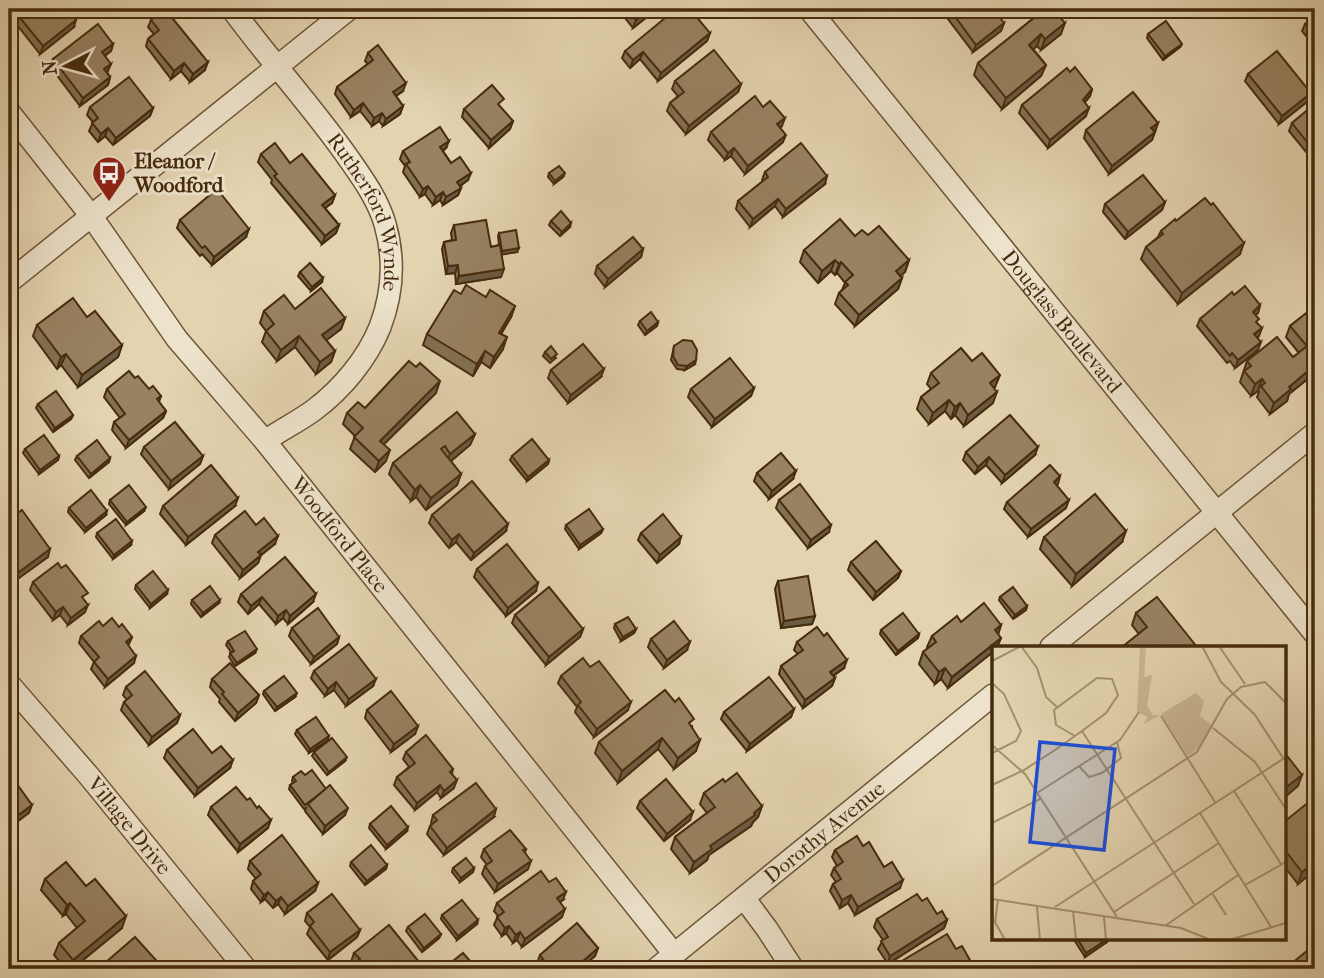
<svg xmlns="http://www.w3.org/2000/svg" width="1324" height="978" font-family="'IM FELL French Canon',serif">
	<rect width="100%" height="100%" fill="#e3d3af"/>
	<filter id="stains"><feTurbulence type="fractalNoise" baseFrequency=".00286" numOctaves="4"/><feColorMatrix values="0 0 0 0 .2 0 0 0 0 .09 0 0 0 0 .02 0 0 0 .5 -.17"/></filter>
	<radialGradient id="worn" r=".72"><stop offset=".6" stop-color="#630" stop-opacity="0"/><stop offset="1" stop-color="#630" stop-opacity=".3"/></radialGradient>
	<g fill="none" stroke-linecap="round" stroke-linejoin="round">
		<g stroke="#6d5536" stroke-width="24">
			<g id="minor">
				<path id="s1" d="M232,9C269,60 313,107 349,159C363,179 378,200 385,224C395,259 393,293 380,327C367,359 342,389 314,410C299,421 281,430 265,441"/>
				<path id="s2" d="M809,9L1315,634"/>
				<path id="s3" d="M9,112L92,217L177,339L265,441L674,954"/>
				<polyline points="9,282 349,9"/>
				<polyline points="1051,647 1315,433"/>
				<path id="s4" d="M9,684L89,776L246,969"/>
				<polyline points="744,898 767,929 793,969"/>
				<path id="s5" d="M656,969L993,695"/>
			</g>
		</g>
		<use href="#minor" stroke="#ede2cb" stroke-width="21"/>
	</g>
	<g fill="#837053" stroke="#462b0d" stroke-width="2">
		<polygon points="593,9 612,9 599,16"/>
		<polygon points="618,9 657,9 633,28"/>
		<polygon points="1045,9 1061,34 1041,50 1037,46 1033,49 1046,65 1041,76 1002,109 974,75 978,63"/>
		<polygon points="951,11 1004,23 1001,31 973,52 948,19"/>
		<polygon points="16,13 74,27 40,54 14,21"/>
		<polygon points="1315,16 1315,47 1302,31 1305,24"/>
		<polygon points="151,20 205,70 190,82 181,71 171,79 146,46 148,39 154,34 148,27"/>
		<polygon points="710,33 707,41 658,81 640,59 630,68 622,58 625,51"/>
		<polygon points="1148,34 1180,47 1163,60 1147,38"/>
		<polygon points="113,44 111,51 105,56 108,71 107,72 110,77 108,85 80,106 50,66 53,59"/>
		<polygon points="368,53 403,91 396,96 403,106 400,114 383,126 379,121 372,126 360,111 351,117 335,94 337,87 368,64 365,61"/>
		<polygon points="1070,72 1092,89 1090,96 1085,102 1086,116 1048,148 1019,113 1022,105"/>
		<polygon points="1248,74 1308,101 1279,124 1245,81"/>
		<polygon points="675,81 741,84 738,92 686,134 667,111 670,103 678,96 672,89"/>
		<polygon points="90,107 153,108 150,116 113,145 105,136 98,142 89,131 93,122 87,115"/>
		<polygon points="763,107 782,126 780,128 783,142 745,174 731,156 725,160 708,140 711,132"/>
		<polygon points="464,109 513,121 510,129 489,148 462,117"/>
		<polygon points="1315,109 1315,163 1289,131 1292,123"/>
		<polygon points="1158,123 1152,140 1109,174 1084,138 1086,130"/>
		<polygon points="446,148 443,151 451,163 468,180 460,186 461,188 458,195 443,205 440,200 433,205 425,194 420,197 403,172 405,166 400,159 403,151"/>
		<polygon points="261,154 290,163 335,195 332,203 325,208 339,225 336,233 322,244 271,183 272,180 258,162"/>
		<polygon points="765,172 825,184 783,217 775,206 750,227 736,209 738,201 763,181 762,180"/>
		<polygon points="549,173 563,177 554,184 548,177"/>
		<polygon points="1165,202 1162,210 1125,239 1103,212 1105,204"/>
		<polygon points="180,220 246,237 212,265 202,254 200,256 177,228"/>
		<polygon points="551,221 570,227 560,236 549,225"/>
		<polygon points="1176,221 1240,254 1178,304 1141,259 1146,247 1158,237 1161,231"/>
		<polygon points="454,225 491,247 499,245 498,236 499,233 517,252 502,254 501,277 456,284 455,273 446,274 442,249 444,242 452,240 451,233"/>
		<polygon points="868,235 909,260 905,272 900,276 902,278 898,289 855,326 835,304 839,293 842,290 845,283 837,273 835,275 831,271 818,283 800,262 804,250 855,236"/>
		<polygon points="643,249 641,257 605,287 595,274 597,266"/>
		<polygon points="300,272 322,282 311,291 298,276"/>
		<polygon points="461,294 486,297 515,306 511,317 501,334 503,349 490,368 481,362 473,376 423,345 427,334"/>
		<polygon points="1234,295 1260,305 1258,313 1255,315 1259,336 1257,337 1258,350 1235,368 1230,361 1227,363 1197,326 1200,319"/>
		<polygon points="1314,307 1315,373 1289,394 1287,401 1270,414 1257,397 1259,392 1258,391 1251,396 1240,382 1247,361 1293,357 1299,353 1286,337 1290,326"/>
		<polygon points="295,309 345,318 341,329 326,340 335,351 331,362 316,374 295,347 277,361 262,342 266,331 260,323 264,311"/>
		<polygon points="87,317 122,345 118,357 78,387 61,365 57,369 33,336 37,325"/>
		<polygon points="640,321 658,322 657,326 645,335 638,325"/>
		<polygon points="674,346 695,364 685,370 677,369 671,360"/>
		<polygon points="545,352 556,358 550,363 543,356"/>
		<polygon points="972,361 995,387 994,388 993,403 964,426 955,415 951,419 945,411 929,424 917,409 921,397 931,389 927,384 931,373"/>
		<polygon points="416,367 436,393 384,444 386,461 375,472 350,449 355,436 343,424 347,413 365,408"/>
		<polygon points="551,370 601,377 568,403 548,378"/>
		<polygon points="135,378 149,389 161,396 159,402 166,411 163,418 126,448 112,430 114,422 120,418 104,397 107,389"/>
		<polygon points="754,388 751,396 712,427 688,397 691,389"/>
		<polygon points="38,404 73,415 71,419 53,432 36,408"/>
		<polygon points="475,434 470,445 451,461 461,474 457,485 426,510 416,497 411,501 389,474 393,463"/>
		<polygon points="144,447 203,456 200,464 169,489 141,454"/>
		<polygon points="25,449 59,456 58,460 39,474 23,453"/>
		<polygon points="966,452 1035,455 1002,483 986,465 975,474 963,460"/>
		<polygon points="77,456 110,458 109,462 89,478 75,460"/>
		<polygon points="512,456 549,460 548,464 527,481 510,460"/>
		<polygon points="757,473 793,479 769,499 754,481"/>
		<polygon points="1058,484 1056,485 1066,508 1028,537 1004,509 1007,502"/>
		<polygon points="110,500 144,511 126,525 109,504"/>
		<polygon points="779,500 829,532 808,548 776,508"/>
		<polygon points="163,506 235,506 186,545 160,514"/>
		<polygon points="69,508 106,515 85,532 68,512"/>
		<polygon points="432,515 506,531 471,560 456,542 449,548 429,523"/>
		<polygon points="9,519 48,557 16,580 9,570"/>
		<polygon points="256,525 275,544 261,555 258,563 240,578 212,543 215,535"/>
		<polygon points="566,525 603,529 601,533 579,549 565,529"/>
		<polygon points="97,533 131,545 113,559 96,537"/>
		<polygon points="641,533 679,544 657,563 638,540"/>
		<polygon points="1044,537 1122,542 1072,586 1040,549"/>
		<polygon points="851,562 901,571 898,578 873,600 848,570"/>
		<polygon points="477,569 536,591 506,616 474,577"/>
		<polygon points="778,581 815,616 812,624 781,628 775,589"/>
		<polygon points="33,582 85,601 85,612 68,625 60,615 53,620 30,590"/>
		<polygon points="136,585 167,594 150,608 135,589"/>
		<polygon points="241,594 313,602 288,624 283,618 276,624 259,604 248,614 238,602"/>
		<polygon points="1000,597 1027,606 1026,610 1013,619 999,600"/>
		<polygon points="192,600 219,603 201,617 191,604"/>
		<polygon points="1136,613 1197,647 1139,634 1132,625"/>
		<polygon points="515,615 583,629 580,637 546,665 512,623"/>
		<polygon points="961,622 1001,625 998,635 1001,638 997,647 993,647 948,688 941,679 935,684 919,664 923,652 928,648 927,647 932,636"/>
		<polygon points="615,624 636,629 634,633 621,641 614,628"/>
		<polygon points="103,626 119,627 132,637 128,645 134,663 105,687 91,669 94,662 79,643 81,636"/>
		<polygon points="292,628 339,637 337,644 311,664 289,636"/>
		<polygon points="881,630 919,634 918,638 896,655 880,634"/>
		<polygon points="651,639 687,650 664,668 648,647"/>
		<polygon points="228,641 255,653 235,666 229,657 231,652 226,645"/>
		<polygon points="797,642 844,668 833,676 835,678 832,686 803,708 779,674 781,666 798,654 794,650"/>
		<polygon points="590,667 628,710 594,737 575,712 577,707 558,683 561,676"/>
		<polygon points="314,671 373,686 346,706 334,690 325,696 311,678"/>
		<polygon points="212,679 259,695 256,703 235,721 219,702 220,699 210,687"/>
		<polygon points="126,687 180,715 177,723 149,745 121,710 124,702 127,700 123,695"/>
		<polygon points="264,691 295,697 275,711 263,694"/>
		<polygon points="794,709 791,717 747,751 721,719 724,712"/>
		<polygon points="367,710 418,726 415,734 391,752 365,718"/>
		<polygon points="692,726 696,751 674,769 658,749 618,783 595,753 599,742"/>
		<polygon points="297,730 328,740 309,753 295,734"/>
		<polygon points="167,750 230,768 195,796 164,758"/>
		<polygon points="314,752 345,761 327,775 312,756"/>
		<polygon points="406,752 453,769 452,774 454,788 441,798 437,792 415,810 394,785 397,777 409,767 403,759"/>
		<polygon points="305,775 345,815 323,834 305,811 306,808 304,809 289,789 290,785 293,783 292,781 293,777"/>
		<polygon points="725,782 762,806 758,817 753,822 751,826 709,855 707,860 690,873 671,849 675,837 707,813 700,804 704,793"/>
		<polygon points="247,800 257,808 268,828 238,852 208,815 211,807"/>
		<polygon points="640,801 690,820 664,841 637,808"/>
		<polygon points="433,815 494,817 444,855 427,834 430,826 432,824 431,823"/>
		<polygon points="1284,822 1315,870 1298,884 1284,866"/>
		<polygon points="370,824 407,831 386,849 369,828"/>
		<polygon points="863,846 884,867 900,888 855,915 848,903 840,908 830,891 833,884 836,882 831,875 834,868 837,866 832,857 835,850"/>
		<polygon points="484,849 526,849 525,853 528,869 495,892 482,874 485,866 487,865 481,857"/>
		<polygon points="250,861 318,883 315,891 285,914 278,904 273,908 265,899 261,902 251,889 253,881 256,879 248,869"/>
		<polygon points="351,862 387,865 386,869 365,885 350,866"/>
		<polygon points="453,868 474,868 473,872 460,882 452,872"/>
		<polygon points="45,879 122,928 72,969 66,969 54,955 59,943 77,928 66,914 63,916 41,890"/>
		<polygon points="563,900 560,902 562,917 522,947 517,940 513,943 506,933 502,936 494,925 498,916 494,911 497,903"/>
		<polygon points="922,901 937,914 947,920 944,928 888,964 878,949 883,940 874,927 877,919"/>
		<polygon points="307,913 360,930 357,937 328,960 307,934 310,927 305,921"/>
		<polygon points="442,915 477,924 457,940 441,919"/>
		<polygon points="408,927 441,934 439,938 422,952 406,931"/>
		<polygon points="1073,938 1108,938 1107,942 1085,957"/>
		<polygon points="598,948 595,956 580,969 533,969 537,963 540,955"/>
		<polygon points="956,949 975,969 898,969 900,962"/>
		<polygon points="354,953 424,968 423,969 351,969 352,967 350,965"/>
	</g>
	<g fill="#6a5b44" stroke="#462b0d" stroke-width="2">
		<polygon points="602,9 612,9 599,16"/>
		<polygon points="650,9 657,9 633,28 636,20"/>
		<polygon points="76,20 74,27 40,54 43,46"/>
		<polygon points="1004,23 1001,31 973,52 976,45"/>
		<polygon points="1065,23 1061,34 1041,50 1045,39"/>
		<polygon points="710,33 707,41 658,81 661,73"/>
		<polygon points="1041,34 1037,46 1025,56 1029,45"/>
		<polygon points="113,44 111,51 99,60 102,52"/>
		<polygon points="1182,44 1180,47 1163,60 1165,56"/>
		<polygon points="643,52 640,59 630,68 633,60"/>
		<polygon points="208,62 205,70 190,82 193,74"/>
		<polygon points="184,63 181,71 171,79 174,71"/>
		<polygon points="111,64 108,71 102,76 104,69"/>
		<polygon points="1046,65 1041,76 1002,109 1006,98"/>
		<polygon points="110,77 108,85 80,106 83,98"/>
		<polygon points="406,83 403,91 390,100 393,92"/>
		<polygon points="741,84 738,92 686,134 689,126"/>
		<polygon points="1092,89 1090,96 1080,108 1083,100"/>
		<polygon points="1311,93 1308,101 1279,124 1282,116"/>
		<polygon points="363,103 360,111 351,117 354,110"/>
		<polygon points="403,106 400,114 383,126 386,119"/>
		<polygon points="153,108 150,116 113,145 116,138"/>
		<polygon points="1089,108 1086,116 1048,148 1050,140"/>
		<polygon points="382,113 379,121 372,126 374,118"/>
		<polygon points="785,118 782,126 774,132 777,124"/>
		<polygon points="513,121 510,129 489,148 491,140"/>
		<polygon points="1158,123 1155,131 1148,136 1151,128"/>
		<polygon points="108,128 105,136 98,142 101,134"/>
		<polygon points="1155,132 1152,140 1109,174 1112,166"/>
		<polygon points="786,135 783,142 745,174 748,166"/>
		<polygon points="449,141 446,148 437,154 440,147"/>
		<polygon points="734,148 731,156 725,160 728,153"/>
		<polygon points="471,173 468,180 454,190 457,182"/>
		<polygon points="565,173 563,177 554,184 555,181"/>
		<polygon points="827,176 825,184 783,217 786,209"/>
		<polygon points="428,186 425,194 420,197 423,189"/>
		<polygon points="461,188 458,195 443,205 446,197"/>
		<polygon points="443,192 440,200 433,205 436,197"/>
		<polygon points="335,195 332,203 320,212 322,205"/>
		<polygon points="778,199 775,206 750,227 753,219"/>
		<polygon points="1165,202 1162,210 1125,239 1128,232"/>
		<polygon points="571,223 570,227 560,236 562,232"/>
		<polygon points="339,225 336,233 322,244 325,236"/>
		<polygon points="249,229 246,237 212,265 214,257"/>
		<polygon points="1244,243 1240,254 1178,304 1182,293"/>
		<polygon points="519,248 517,252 500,255 502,251"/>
		<polygon points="643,249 641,257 605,287 608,279"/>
		<polygon points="835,260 831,271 818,283 822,271"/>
		<polygon points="909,260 905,272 892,283 896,271"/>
		<polygon points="841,262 837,273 835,275 839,264"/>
		<polygon points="458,265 455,273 446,274 448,266"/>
		<polygon points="504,269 501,277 456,284 459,276"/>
		<polygon points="323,278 322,282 311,291 312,287"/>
		<polygon points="902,278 898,289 855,326 859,315"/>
		<polygon points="1260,305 1258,313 1250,319 1253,312"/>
		<polygon points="515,306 511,317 495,344 499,333"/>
		<polygon points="345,318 341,329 318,347 322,335"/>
		<polygon points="658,322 657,326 645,335 647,331"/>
		<polygon points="1262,328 1259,336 1252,342 1254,334"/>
		<polygon points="299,336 295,347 277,361 281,350"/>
		<polygon points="507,337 503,349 490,368 494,357"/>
		<polygon points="1261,342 1258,350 1235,368 1238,360"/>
		<polygon points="122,345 118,357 78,387 82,375"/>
		<polygon points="335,351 331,362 316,374 320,362"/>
		<polygon points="485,351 481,362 473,376 477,364"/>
		<polygon points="66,354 61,365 57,369 61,357"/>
		<polygon points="696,360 695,364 685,370 687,366"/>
		<polygon points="1315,365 1315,373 1289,394 1287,401 1270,414 1274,403 1289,387"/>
		<polygon points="604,369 601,377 568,403 571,395"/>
		<polygon points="1000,375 995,387 986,394 990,383"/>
		<polygon points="1262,379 1258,391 1251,396 1255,384"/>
		<polygon points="440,381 436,393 376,452 380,441"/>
		<polygon points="754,388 751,396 712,427 715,419"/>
		<polygon points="997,392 993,403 964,426 968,415"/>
		<polygon points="949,400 945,411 929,424 933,413"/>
		<polygon points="960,403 955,415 951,419 955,407"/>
		<polygon points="166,411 163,418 126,448 129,440"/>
		<polygon points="73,415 71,419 53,432 55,428"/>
		<polygon points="475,434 470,445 446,465 450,454"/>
		<polygon points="1038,447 1035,455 1002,483 1005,475"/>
		<polygon points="390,450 386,461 375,472 379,461"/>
		<polygon points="59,456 58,460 39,474 40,470"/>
		<polygon points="203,456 200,464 169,489 171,481"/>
		<polygon points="989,457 986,465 975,474 978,467"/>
		<polygon points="110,458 109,462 89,478 91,474"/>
		<polygon points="549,460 548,464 527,481 528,477"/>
		<polygon points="796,471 793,479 769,499 772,491"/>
		<polygon points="461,474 457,485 426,510 431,498"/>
		<polygon points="15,476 11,488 9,489 9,481"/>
		<polygon points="1060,476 1058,484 1051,490 1054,482"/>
		<polygon points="420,485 416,497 411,501 415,490"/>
		<polygon points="238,498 235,506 186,545 188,537"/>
		<polygon points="1069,500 1066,508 1028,537 1031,529"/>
		<polygon points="146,507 144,511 126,525 127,522"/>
		<polygon points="107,511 106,515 85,532 86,528"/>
		<polygon points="508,524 506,531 471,560 474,553"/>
		<polygon points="831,525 829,532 808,548 811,540"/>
		<polygon points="603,529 601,533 579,549 580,545"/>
		<polygon points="1126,531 1122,542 1072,586 1076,574"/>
		<polygon points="459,534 456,542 449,548 452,540"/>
		<polygon points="278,536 275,544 255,560 258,552"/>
		<polygon points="681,537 679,544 657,563 660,555"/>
		<polygon points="132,541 131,545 113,559 114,555"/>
		<polygon points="50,549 48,557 16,580 19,572"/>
		<polygon points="261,555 258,563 240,578 243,570"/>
		<polygon points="901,571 898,578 873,600 876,592"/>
		<polygon points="538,583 536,591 506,616 508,608"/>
		<polygon points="168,590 167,594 150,608 151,604"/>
		<polygon points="316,594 313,602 288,624 290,616"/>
		<polygon points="262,597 259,604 248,614 251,606"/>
		<polygon points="220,600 219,603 201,617 203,613"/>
		<polygon points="88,605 85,612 68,625 71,618"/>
		<polygon points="1027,606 1026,610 1013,619 1015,615"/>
		<polygon points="63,607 60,615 53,620 56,612"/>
		<polygon points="286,610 283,618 276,624 278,616"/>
		<polygon points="815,616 812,624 781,628 784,621"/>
		<polygon points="1001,625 997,637 995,630"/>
		<polygon points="583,629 580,637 546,665 549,657"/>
		<polygon points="636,629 634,633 621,641 623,637"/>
		<polygon points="919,634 918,638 896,655 898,651"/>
		<polygon points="132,637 129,644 123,650 126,642"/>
		<polygon points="339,637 337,644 311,664 314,657"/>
		<polygon points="1001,638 997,647 993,647 993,652 948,688 952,677"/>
		<polygon points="690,642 687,650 664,668 667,660"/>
		<polygon points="257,649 255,653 235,666 237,663"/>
		<polygon points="136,656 134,663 105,687 108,679"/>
		<polygon points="847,660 844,668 827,680 830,672"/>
		<polygon points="945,668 941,679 935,684 939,672"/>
		<polygon points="835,678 832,686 803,708 805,700"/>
		<polygon points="376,679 373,686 346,706 349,699"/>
		<polygon points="336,682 334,690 325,696 328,689"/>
		<polygon points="297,693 295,697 275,711 277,707"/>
		<polygon points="259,695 256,703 235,721 238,713"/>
		<polygon points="631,702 628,710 594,737 597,729"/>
		<polygon points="794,709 791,717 747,751 750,744"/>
		<polygon points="180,715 177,723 149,745 152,737"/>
		<polygon points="418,726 415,734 391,752 394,744"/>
		<polygon points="329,736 328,740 309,753 310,749"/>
		<polygon points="662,738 658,749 618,783 622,771"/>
		<polygon points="700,740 696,751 674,769 678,758"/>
		<polygon points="347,757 345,761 327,775 329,772"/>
		<polygon points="233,760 230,768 195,796 198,788"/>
		<polygon points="1302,775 1298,786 1284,798 1284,789"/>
		<polygon points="457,780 454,788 441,798 444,791"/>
		<polygon points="440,785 437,792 415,810 417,803"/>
		<polygon points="32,805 29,813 9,828 9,822"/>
		<polygon points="762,806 758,817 753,822 751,826 709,855 707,860 690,873 694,862 710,846"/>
		<polygon points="348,808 345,815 323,834 325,826"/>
		<polygon points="496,809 494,817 444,855 447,848"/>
		<polygon points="693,812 690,820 664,841 667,834"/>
		<polygon points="271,820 268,828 238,852 240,844"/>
		<polygon points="408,827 407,831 386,849 387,845"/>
		<polygon points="531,861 528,869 495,892 498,884"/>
		<polygon points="1315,862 1315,870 1298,884 1302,872"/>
		<polygon points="387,865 386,869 365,885 367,881"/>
		<polygon points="474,868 473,872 460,882 461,878"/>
		<polygon points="903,880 900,888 855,915 858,907"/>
		<polygon points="318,883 315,891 285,914 288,906"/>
		<polygon points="268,892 265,899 261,902 264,895"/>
		<polygon points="566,892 563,900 555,906 557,898"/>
		<polygon points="851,895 848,903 840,908 842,900"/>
		<polygon points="281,897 278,904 273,908 276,901"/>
		<polygon points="70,903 66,914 63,916 67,905"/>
		<polygon points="565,909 562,917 522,947 525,939"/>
		<polygon points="126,916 122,928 72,969 69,969 73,960"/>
		<polygon points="478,920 477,924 457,940 458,936"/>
		<polygon points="947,920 944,928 888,964 890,956"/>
		<polygon points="509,926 506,933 502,936 505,928"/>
		<polygon points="360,930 357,937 328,960 330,952"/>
		<polygon points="520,932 517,940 513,943 516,935"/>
		<polygon points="441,934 439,938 422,952 424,948"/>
		<polygon points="1109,938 1107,942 1085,957 1086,953"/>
		<polygon points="598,948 595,956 580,969 574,969"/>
	</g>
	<g fill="#988261" stroke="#462b0d" stroke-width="2">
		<polygon points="22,9 61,9 66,15 70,12 76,20 43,46 16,13"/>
		<polygon points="165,9 208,62 193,74 184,63 174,71 148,39 159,30 151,20"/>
		<polygon points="627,9 650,9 636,20"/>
		<polygon points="676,9 690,9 710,33 661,73 643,52 633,60 625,51"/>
		<polygon points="953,9 993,9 1004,23 976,45 951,11"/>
		<polygon points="1045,9 1053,9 1065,23 1045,39 1041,34 1029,45 1046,65 1006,98 978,63"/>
		<polygon points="1315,16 1315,36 1305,24"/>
		<polygon points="1166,21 1182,44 1165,56 1148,34"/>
		<polygon points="98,24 113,44 102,52 111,64 104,69 110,77 83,98 53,59"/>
		<polygon points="378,45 406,83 393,92 403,106 386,119 382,113 374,118 363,103 354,110 337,87 373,60 368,53"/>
		<polygon points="714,50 741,84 689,126 670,103 684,92 675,81"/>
		<polygon points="1277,51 1311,93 1282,116 1248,74"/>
		<polygon points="1075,67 1092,89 1083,100 1089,108 1050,140 1022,105 1067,68 1070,72"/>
		<polygon points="129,77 153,108 116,138 108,128 101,134 92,123 98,118 90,107"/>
		<polygon points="492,85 504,99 498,104 513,121 491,140 464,109"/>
		<polygon points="1133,92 1158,123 1151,128 1155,132 1112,166 1086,130"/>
		<polygon points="755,96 763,107 770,101 785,118 777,124 786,135 748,166 734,148 728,153 711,132"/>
		<polygon points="1312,106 1315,109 1315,152 1292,123"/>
		<polygon points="440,127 449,141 440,147 451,163 460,157 471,173 457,182 461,188 446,197 443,192 436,197 428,186 423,189 406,164 410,162 403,151"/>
		<polygon points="275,143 290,163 302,154 335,195 322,205 339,225 325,236 274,176 277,174 261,154"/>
		<polygon points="801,143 827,176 786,209 778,199 753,219 738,201 768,177 765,172"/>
		<polygon points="559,166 565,173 555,181 549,173"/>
		<polygon points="1143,175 1165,202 1128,232 1105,204"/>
		<polygon points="217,189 249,229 214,257 205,246 202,248 180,220"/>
		<polygon points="1205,198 1211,205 1213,203 1244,243 1182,293 1146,247 1163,234 1161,231 1175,219 1176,221"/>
		<polygon points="561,211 571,223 562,232 551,221"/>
		<polygon points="840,219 855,236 862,230 868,235 879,226 909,260 896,271 902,278 859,315 839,293 848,285 845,282 853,275 841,262 839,264 835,260 822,271 804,250"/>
		<polygon points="486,220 491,247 500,245 504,269 459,276 458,265 448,266 444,242 456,240 454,225"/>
		<polygon points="516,230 519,248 502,251 499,233"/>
		<polygon points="633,237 643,249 608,279 597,266"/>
		<polygon points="310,263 323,278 312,287 300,272"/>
		<polygon points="466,285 486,297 490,290 515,306 499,333 507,337 494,357 485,351 477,364 427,334 454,290 461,294"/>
		<polygon points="1245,286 1260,305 1253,312 1259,319 1256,322 1262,328 1254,334 1261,342 1238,360 1232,353 1230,356 1200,319 1232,292 1234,295"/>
		<polygon points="321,288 345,318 322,335 335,351 320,362 299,336 281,350 266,331 274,324 264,311 284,295 295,309"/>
		<polygon points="73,298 87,317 95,311 122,345 82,375 66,354 61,357 37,325"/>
		<polygon points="1314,307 1315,308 1315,365 1289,387 1291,389 1274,403 1261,386 1265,383 1262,379 1255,384 1244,371 1251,366 1247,361 1277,337 1293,357 1307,346 1290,326"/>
		<polygon points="651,312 658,322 647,331 640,321"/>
		<polygon points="683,340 692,341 697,350 696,360 687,366 678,365 673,356 674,346"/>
		<polygon points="583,344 604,369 571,395 551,370"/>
		<polygon points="551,346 557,354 551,359 545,352"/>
		<polygon points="961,348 972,361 982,353 1000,375 990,383 997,392 968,415 960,403 955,407 949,400 933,413 921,397 939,383 931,373"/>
		<polygon points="730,358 754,388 715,419 691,389"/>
		<polygon points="409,361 416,367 420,363 440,381 380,441 390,450 379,461 354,437 363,428 347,413 358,402 365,408"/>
		<polygon points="129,371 135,378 138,376 149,389 153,386 161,396 157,399 166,411 129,440 114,422 125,414 107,389"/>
		<polygon points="56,391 73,415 55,428 38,404"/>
		<polygon points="457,412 475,434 450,454 445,446 441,449 461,474 431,498 420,485 415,490 393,463"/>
		<polygon points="1010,415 1038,447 1005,475 989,457 978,467 966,452"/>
		<polygon points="175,422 203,456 171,481 144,447"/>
		<polygon points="44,435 59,456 40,470 25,449"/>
		<polygon points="532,439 549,460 528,477 512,456"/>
		<polygon points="97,440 110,458 91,474 77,456"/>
		<polygon points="781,453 796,471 772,491 757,473"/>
		<polygon points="211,465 238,498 188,537 163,506"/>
		<polygon points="1050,465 1060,476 1054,482 1069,500 1031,529 1007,502"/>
		<polygon points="9,467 15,476 9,481"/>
		<polygon points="472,481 508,524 474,553 459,534 452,540 432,515"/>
		<polygon points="800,484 831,525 811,540 779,500"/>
		<polygon points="129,485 146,507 127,522 110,500"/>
		<polygon points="91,490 107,511 86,528 69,508"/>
		<polygon points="1095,494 1126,531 1076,574 1044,537"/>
		<polygon points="589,509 603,529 580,545 566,525"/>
		<polygon points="22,510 50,549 19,572 9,558 9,519"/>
		<polygon points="245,511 256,525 264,518 278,536 258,552 261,555 243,570 215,535"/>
		<polygon points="663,514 681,537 660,555 641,533"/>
		<polygon points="116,519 132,541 114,555 97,533"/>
		<polygon points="876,541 901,571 876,592 851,562"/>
		<polygon points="507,544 538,583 508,608 477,569"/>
		<polygon points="285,557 316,594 290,616 286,610 278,616 262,597 251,606 241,594"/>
		<polygon points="58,563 61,568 66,565 88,593 82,597 88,605 71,618 63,607 56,612 33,582"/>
		<polygon points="153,571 168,590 151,604 136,585"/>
		<polygon points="808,576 815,616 784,621 778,581"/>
		<polygon points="210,586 220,600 203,613 192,600"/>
		<polygon points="549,587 583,629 549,657 515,615"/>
		<polygon points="1013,587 1027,606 1015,615 1000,597"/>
		<polygon points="1157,597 1197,647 1122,647 1147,627 1136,613"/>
		<polygon points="984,603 1001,625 995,630 1001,638 952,677 945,668 939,672 923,652 936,642 932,636 957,616 961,622"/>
		<polygon points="318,608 339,637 314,657 292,628"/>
		<polygon points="903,613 919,634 898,651 881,630"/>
		<polygon points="628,617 636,629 623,637 615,624"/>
		<polygon points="112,618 119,627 122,624 132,637 126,642 136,656 108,679 94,662 99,657 81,636 99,621 103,626"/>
		<polygon points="674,621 690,642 667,660 651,639"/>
		<polygon points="817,627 824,636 827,633 847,660 830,672 835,678 805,700 781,666 803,650 797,642"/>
		<polygon points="245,631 257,649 237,663 230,653 234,651 228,641"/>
		<polygon points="349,644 376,679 349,699 336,682 328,689 314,671"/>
		<polygon points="583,658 590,667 599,661 631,702 597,729 578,705 581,702 561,676"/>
		<polygon points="230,663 259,695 238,713 222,694 224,692 212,679"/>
		<polygon points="145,671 180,715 152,737 124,702 132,695 126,687"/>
		<polygon points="284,676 297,693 277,707 264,691"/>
		<polygon points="769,677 794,709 750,744 724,712"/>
		<polygon points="665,690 675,702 679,698 694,719 689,723 700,740 678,758 662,738 622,771 599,742"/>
		<polygon points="391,691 418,726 394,744 367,710"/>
		<polygon points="316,717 329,736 310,749 297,730"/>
		<polygon points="193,729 212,753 221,746 233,760 198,788 167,750"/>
		<polygon points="426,735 453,769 450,772 457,780 444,791 440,785 417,803 397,777 415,763 406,752"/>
		<polygon points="332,738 347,757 329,772 314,752"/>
		<polygon points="1284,752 1302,775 1284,789"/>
		<polygon points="312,770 326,789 305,805 290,785 296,781 293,777 301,771 305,775"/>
		<polygon points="9,773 32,805 9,822"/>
		<polygon points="737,773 762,806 754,813 755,815 710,846 712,849 694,862 675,837 715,807 704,793 723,779 725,782"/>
		<polygon points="666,779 693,812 667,834 640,801"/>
		<polygon points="476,783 496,809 447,848 430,826 437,820 433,815"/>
		<polygon points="330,785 348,808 325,826 308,804"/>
		<polygon points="236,787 247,800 250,798 257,808 259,806 271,820 240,844 211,807"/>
		<polygon points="1315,797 1315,862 1302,872 1284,849 1284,822"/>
		<polygon points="391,806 408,827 387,845 370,824"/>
		<polygon points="510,830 526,849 523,850 531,861 498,884 485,866 492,861 484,849"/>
		<polygon points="282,835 318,883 288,906 281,897 276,901 268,892 264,895 253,881 261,874 250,861"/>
		<polygon points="857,836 863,846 869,842 884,867 892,862 903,880 858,907 851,895 842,900 833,884 841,879 834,868 843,862 835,850"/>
		<polygon points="371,845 387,865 367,881 351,862"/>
		<polygon points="466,858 474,868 461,878 453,868"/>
		<polygon points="66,862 86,886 95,879 126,916 73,960 59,943 85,921 70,903 67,905 45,879"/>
		<polygon points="541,871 549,882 556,878 566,892 557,898 565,909 525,939 520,932 516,935 509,926 505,928 497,917 504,912 497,903"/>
		<polygon points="332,894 360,930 330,952 310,926 314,922 307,913"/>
		<polygon points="917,894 922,901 927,898 937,914 942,911 947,920 890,956 881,941 888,937 877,919"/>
		<polygon points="462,900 478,920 458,936 442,915"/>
		<polygon points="425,914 441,934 424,948 408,927"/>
		<polygon points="577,923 598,948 574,969 538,969 535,966 543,959 540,955"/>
		<polygon points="389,925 424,968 422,969 355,969 352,966 360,959 354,953"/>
		<polygon points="947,934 956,949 962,946 975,969 904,969 900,962"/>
		<polygon points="135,937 164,969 98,969"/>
		<polygon points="1077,938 1109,938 1086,953"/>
		<polygon points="1308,950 1315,959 1315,969 1285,969"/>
		<polygon points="463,953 477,969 443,969"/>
	</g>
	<defs>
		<g id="bus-pin" transform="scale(1.75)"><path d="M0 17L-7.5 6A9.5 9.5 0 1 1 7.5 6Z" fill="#8f2418" stroke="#ede2cb"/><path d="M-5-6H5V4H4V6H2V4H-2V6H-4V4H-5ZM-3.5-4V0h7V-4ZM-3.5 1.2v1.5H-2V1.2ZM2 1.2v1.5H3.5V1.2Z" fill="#fff"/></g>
	</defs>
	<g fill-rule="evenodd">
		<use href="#bus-pin" x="109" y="173"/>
	</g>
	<g text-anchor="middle" stroke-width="6" stroke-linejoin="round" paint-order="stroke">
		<g font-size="21" font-weight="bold" fill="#462b0d" stroke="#ede2cb" text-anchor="start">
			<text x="134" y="168">Eleanor /<tspan x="134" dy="24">Woodford</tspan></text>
		</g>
		<g font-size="21" fill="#462b0d" stroke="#ede2cb">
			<text dy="7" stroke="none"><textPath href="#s1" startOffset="247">Rutherford Wynde</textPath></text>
			<text dy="7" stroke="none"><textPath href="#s2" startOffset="402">Douglass Boulevard</textPath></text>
			<text dy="7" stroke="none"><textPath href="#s3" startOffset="537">Woodford Place</textPath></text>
			<text dy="7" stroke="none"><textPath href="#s4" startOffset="186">Village Drive</textPath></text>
			<text dy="7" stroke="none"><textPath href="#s5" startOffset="217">Dorothy Avenue</textPath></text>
		</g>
	</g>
	<g transform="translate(992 646)">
		<rect width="294" height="294" fill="#e3d3af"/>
		<path d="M148,0H154L152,31L160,29L155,60L161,69H168L152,78L155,71L145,66ZM204,47L212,55L208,70L221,80L209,100L196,110L169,68Z" fill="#c8b693"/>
		<path fill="none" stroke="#a4906e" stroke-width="2" d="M29,0L45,22L54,51L65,61M210,0L229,36L263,69L291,112M227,0L253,38M0,15L29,0M0,37L12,48L29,85L24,95L0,107M169,70L223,156M221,82L263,116L294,163M90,85L202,258M0,99L33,128L125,271M87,120L97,131L110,127L129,112L125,96M0,139L32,124L63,104L90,85L114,67L126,49L120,33L105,32L62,64L64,79L83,90M242,145L289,218M45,147L128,94L147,66M208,167L279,281M0,177L48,153M253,239L294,216M0,240L205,106L235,53L249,41L273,36L293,56M220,247L234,269M0,253L189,282L219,294M6,254L3,276L13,294M45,261L48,294M63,261L294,111M81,265L84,294M122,266L227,197M112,271L114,294M173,280L246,229M237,294L294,277"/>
		<path fill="#1d4ed8" fill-opacity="0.15" stroke="#1d4ed8" stroke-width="3.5" d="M48,96L123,103L112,204L38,196Z"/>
		<rect width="294" height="294" fill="none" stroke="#462b0d" stroke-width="3.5"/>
	</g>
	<rect width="1324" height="978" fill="none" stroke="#e3d3af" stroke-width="35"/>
	<rect x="10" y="10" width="1303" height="957" fill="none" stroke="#462b0d" stroke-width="3.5"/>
	<rect x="18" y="18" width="1289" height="943" fill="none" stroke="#462b0d" stroke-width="2"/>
	<g transform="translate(66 66) rotate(264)" stroke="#ede2cb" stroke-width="5" paint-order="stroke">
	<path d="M0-5L12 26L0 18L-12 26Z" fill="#462b0d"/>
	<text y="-10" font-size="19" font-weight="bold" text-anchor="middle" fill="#462b0d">N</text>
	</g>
	<rect width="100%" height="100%" filter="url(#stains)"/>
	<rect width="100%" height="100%" fill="url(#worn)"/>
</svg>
